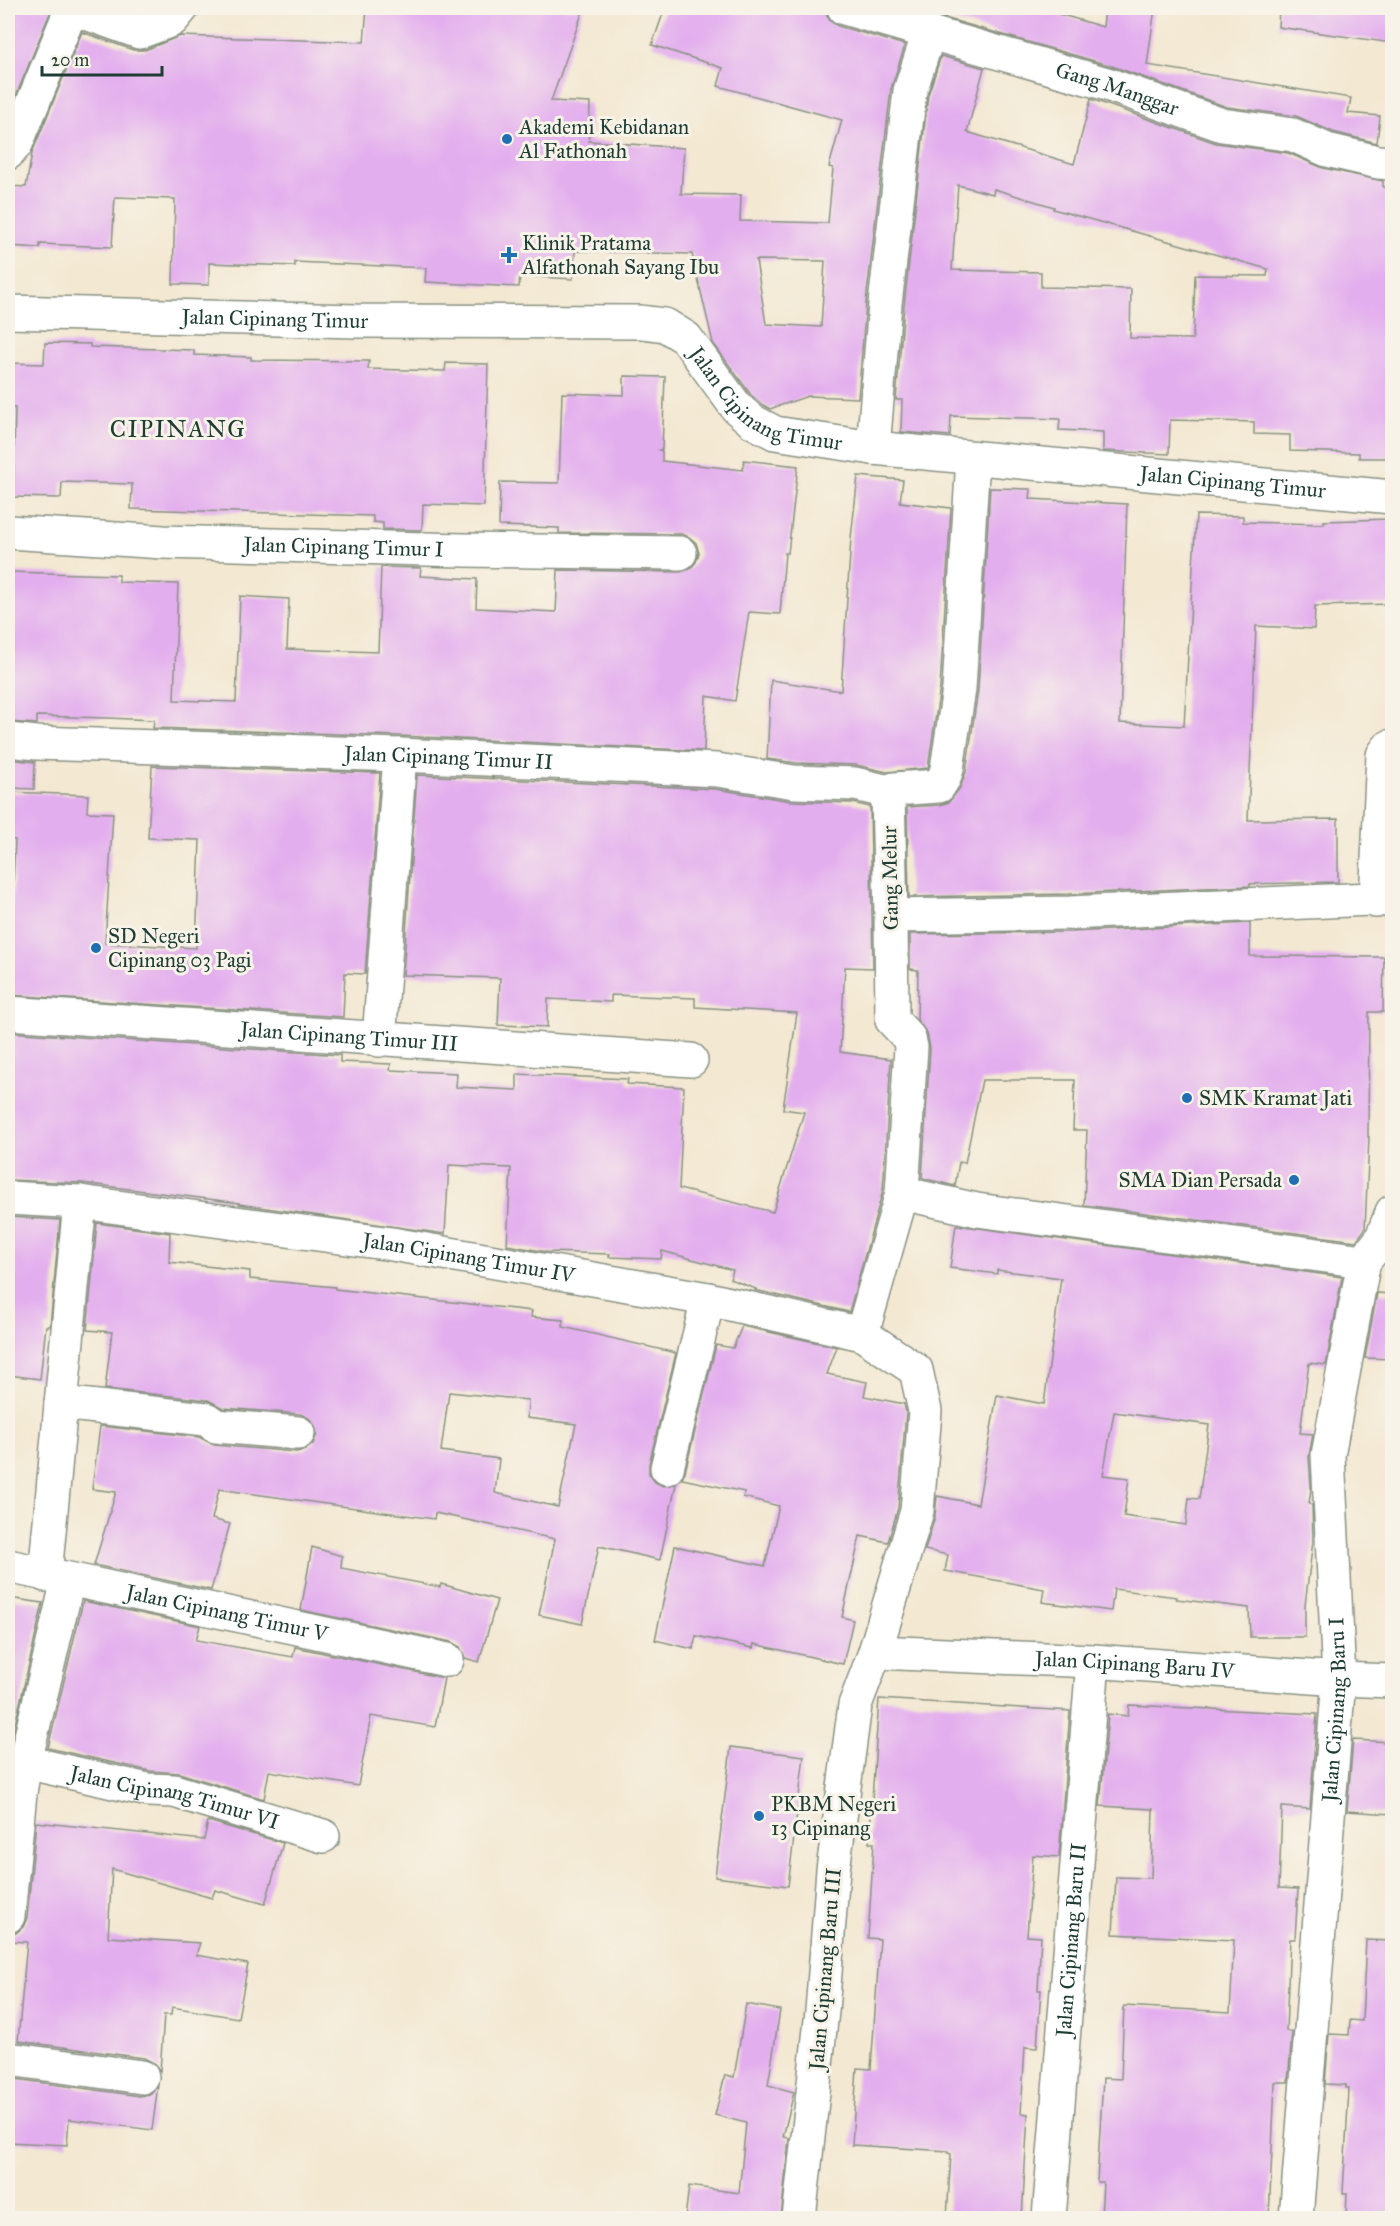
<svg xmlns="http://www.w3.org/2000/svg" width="1400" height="2226" font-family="'IM FELL Great Primer',serif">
	<rect width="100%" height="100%" fill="#f7f3e8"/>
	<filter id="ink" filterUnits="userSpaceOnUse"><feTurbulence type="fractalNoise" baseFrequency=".0167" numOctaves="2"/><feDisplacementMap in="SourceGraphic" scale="12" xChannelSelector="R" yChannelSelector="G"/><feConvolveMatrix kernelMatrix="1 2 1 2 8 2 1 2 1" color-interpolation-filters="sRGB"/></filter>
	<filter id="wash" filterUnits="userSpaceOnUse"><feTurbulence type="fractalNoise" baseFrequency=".008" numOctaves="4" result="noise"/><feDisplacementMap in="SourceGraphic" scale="24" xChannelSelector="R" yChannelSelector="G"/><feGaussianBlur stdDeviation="1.35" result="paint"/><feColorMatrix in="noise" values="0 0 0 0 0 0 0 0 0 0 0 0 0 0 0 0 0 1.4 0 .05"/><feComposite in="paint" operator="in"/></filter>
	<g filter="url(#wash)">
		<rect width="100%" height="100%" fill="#f3e8d2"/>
		<g id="blocks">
			<g fill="#e3aeee" fill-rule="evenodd">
				<polygon points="8,8 52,8 8,115"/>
				<path d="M367,8H584L551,101L590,103L589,141L684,148L681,194L741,195L740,221L828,223L833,168L829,167L842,120L718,86L723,68L652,45L665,8H826V13L830,21L838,26L905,45L891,89L866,302L858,398L808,396L770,409L763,405L751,395L713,343L692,254L575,251L573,279L520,276L519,287L425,282L426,268L295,262V266L209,263V285L173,284L175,199L115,197L112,247L40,244V248L8,246V186L26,187L32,153L82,32L133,50H145L180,36L364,42ZM756,260L825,261L821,327L766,324Z"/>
				<polygon points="910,8 1039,8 1103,27 1105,8 1155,8 1147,65 1351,98 1348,113 1380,116 1377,143 1333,132 1296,116 1227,107 1112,66"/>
				<polygon points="1279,8 1392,8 1392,43 1278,27"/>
				<path d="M941,56L984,68L967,132L1074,164L1091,99L1216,143L1288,153L1323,168L1383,181V187H1392V458H1359V453L1290,451V435L1254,434V422L1170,420L1169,454L1103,451V432L1059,430L1060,419L951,416L950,436L901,432L902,400H896L904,306L928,95ZM958,185L993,194L994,189L1054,207L1053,209L1268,269L1267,276L1195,275L1193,339L1130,338L1131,289L1041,287V272L952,270Z"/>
				<polygon points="45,343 90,344 90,347 194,350 194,355 251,357 251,360 369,361 368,369 445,371 446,363 488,364 484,506 423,504 422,530 383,529 383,523 373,522 373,516 131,509 132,484 62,482 61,498 13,497 15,408 8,408 8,363 44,364"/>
				<polygon points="624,376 665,377 662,449 659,450 662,451 662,461 743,470 744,460 798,466 788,553 785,553 780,614 749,612 735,701 706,696 704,751 401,736 153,728 154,720 107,718 37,716 37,724 8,722 8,572 119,575 119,582 178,584 174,700 236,702 240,596 289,599 287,649 378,652 381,567 421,568 420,576 477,579 476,608 556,612 558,570 680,572 690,569 696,562 699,553 696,543 689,537 681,534 559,533 559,528 499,526 500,482 559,483 562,393 624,395"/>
				<polygon points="858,476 903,480 900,502 951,508 940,687 928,768 887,772 856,765 796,763 767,759 771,680 841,691 851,538"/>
				<polygon points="990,488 1031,489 1030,499 1127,504 1120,723 1184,726 1196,515 1243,516 1243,522 1324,524 1324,521 1390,519 1392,604 1315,606 1314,629 1256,626 1248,820 1338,819 1338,882 1250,884 1250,886 1069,894 909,897 907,807 940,805 949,802 960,788 966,772 978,690"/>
				<polygon points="8,759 35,762 34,789 8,788"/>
				<polygon points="152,766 380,773 365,974 345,973 343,1017 8,995 15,840 8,839 8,792 88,795 87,812 113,813 105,943 196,948 200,840 148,838"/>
				<polygon points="417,775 715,789 791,801 853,803 870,807 873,968 845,967 840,1052 891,1059 883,1190 849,1312 755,1290 756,1289 730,1279 733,1270 662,1251 661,1259 609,1257 610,1254 547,1252 507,1245 511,1168 449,1165 445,1234 239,1204 239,1203 82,1183 8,1180 8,1032 340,1055 340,1062 391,1064 390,1070 457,1073 456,1087 517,1090 517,1074 628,1079 627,1084 684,1087 679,1189 773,1212 804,1112 783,1109 797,1013 695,1007 695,998 611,995 611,1002 548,999 547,1027 498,1025 500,978 403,975"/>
				<polygon points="1250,923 1250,956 1384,957 1383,1012 1369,1012 1368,1137 1369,1137 1365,1229 1356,1241 1084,1205 1087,1130 1073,1130 1075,1080 982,1080 965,1163 959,1162 955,1186 922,1178 930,1048 927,1033 917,1020 918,970 910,969 910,934 1071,932"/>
				<polygon points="8,1217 60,1220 50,1326 46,1326 40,1379 8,1375"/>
				<path d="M97,1223L170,1233L169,1262L250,1271V1279L335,1287V1289L532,1311L531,1317L563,1320V1327L676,1353L649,1464V1474L655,1482L663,1486L676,1484L660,1560L599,1546L582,1624L539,1615L555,1539L435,1513L434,1519L219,1489L212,1519L230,1524L211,1590L94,1565L116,1492L92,1489L100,1426L199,1437L214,1445L296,1452L305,1450L313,1444L317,1434L315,1426L309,1418L300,1414L223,1408L208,1400L105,1389L112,1332L87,1330ZM449,1392L528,1400L527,1418L576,1424L558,1507L495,1493L499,1459L441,1451Z"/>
				<path d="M956,1225L1342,1277L1326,1365L1309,1363L1300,1433L1313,1434L1309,1456L1311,1488L1309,1504L1312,1505L1313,1541L1305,1605V1637H1250L1249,1608L1176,1599L1177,1597L1114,1589L1111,1611L1042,1602L1044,1589L945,1571L948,1555L925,1550L935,1516L937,1496L978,1504L997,1395L1044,1404L1061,1278L997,1270V1274L950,1268ZM1114,1412L1209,1425L1199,1499L1189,1498L1186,1525L1124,1516L1129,1478L1103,1475Z"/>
				<polygon points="1377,1293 1392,1294 1392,1359 1365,1358"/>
				<polygon points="742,1326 837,1347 827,1374 867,1382 864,1396 904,1404 906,1412 898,1508 888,1542 860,1536 842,1617 853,1620 843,1664 754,1644 753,1648 696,1636 693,1649 655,1640 675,1546 765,1566 779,1506 743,1497 745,1492 682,1479 685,1472 716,1345 733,1348"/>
				<polygon points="312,1547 342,1556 341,1568 440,1587 441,1584 497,1600 479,1662 465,1658 460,1647 451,1642 301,1610"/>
				<polygon points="8,1598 43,1603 8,1755"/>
				<polygon points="83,1601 200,1626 196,1640 293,1657 295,1647 444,1678 435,1727 371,1716 358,1786 269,1771 264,1799 179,1773 150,1771 48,1748"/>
				<polygon points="879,1699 1070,1711 1059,1857 1033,1855 1027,1936 1041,1937 1038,1990 1041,1990 1037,2048 1025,2047 1021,2113 1028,2114 1022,2218 947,2218 951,2154 948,2153 948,2151 852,2145 857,2068 871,2069 880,1939 868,1938 874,1843 869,1843"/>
				<polygon points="1129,1705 1317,1714 1310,1809 1282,1807 1279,1888 1298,1889 1295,1939 1290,1939 1286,2031 1292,2032 1288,2082 1275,2082 1269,2218 1101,2218 1103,2182 1097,2182 1103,2078 1121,2079 1124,2006 1230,2012 1234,1940 1113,1934 1116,1877 1151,1878 1153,1809 1100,1806 1108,1714 1128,1716"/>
				<polygon points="1353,1740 1392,1742 1392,1814 1347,1811"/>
				<polygon points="731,1747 804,1756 788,1886 715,1877"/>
				<polygon points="208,1821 283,1843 265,1904 215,1890 212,1898 112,1869 108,1937 200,1943 196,1955 248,1964 238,2018 172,2007 171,2015 164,2015 160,2071 154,2063 144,2058 18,2041 27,1942 8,1941 8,1935 16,1933 23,1927 27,1918 36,1822 204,1840"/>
				<polygon points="1366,1940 1392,1941 1392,2218 1346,2218 1347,2193 1343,2193 1349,2088 1346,2088 1346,2085 1325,2084 1329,2034 1349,2035 1350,2020 1362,2021"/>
				<polygon points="746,2004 780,2010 768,2085 794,2092 783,2137 789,2138 781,2218 685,2218 689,2186 739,2193 746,2123 715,2115 725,2075 734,2077"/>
				<polygon points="15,2079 140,2096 150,2094 158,2085 152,2130 69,2119 67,2145 8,2142 8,2085 15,2085"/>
			</g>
		</g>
	</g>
	<g filter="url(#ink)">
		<use href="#blocks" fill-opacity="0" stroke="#899283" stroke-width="1.5"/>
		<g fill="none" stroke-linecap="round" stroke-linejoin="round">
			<g stroke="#899283" stroke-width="36">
				<g id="minor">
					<path id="s1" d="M844,8L1107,84L1222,125L1293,135L1327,150L1378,162L1392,163"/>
					<polyline points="8,153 16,144 71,10 75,9 139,32 172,20 182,8"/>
					<path id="s2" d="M8,312L356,321L641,322L665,325L686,338L737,408L752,421L775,433L873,448L1392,497"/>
					<polyline points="873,448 885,304 910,91 929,33"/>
					<path id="s3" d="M8,532L163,542L463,550L680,553"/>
					<path id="s4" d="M8,740L37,743L400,755L717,770L794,782L855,784L889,792"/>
					<polyline points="1376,901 1383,755 1389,747 1392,746"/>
					<polyline points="891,916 1070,913 1392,898 1392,902"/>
					<path id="s5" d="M8,1013L691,1060"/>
					<polyline points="379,1040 400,755"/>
					<polyline points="902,1193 977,1210 1364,1261"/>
					<path id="s6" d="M8,1198L80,1202L392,1244L708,1299L862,1334L916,1370L925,1411L917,1511L875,1652L855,1705L833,1870L822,2011L799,2218"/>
					<polyline points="862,1334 902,1193 911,1047 909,1038 892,1020 891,916 888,796 889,792 894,789 939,786 944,778 947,769 959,689 973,458"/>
					<polyline points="61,1403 206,1419 216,1426 298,1433"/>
					<polyline points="667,1468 708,1299"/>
					<path id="s7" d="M8,1566L447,1660"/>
					<polyline points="45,1575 80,1202"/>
					<path id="s8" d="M875,1652L1093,1661L1339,1679L1392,1681"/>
					<path id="s9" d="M25,1762L148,1790L174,1791L323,1836"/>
					<polyline points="8,1916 20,1793 25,1762 68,1580"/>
					<polyline points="8,2059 142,2077"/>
					<path id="s10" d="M1049,2218L1093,1661"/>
					<path id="s11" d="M1296,2218L1339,1679L1328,1455L1364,1261L1381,1240L1392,1212"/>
				</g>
			</g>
			<use href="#minor" stroke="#fff" stroke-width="33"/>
		</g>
	</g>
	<g fill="#1f6fb2" stroke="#f7f3e8" stroke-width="2">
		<circle cx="507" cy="139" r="6"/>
		<path d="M506 246h6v6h6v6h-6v6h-6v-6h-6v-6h6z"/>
		<circle cx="96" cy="948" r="6"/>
		<circle cx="1187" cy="1098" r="6"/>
		<circle cx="1294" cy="1180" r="6"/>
		<circle cx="759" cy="1816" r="6"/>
	</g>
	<g text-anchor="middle" stroke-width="6" stroke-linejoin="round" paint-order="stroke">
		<g font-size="21" fill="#1f3d34" stroke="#f7f3e8">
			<text dy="7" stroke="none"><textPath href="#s1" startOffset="285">Gang Manggar</textPath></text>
			<text dy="7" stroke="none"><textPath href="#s2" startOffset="267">Jalan Cipinang Timur</textPath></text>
			<text dy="7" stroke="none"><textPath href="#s2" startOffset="789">Jalan Cipinang Timur</textPath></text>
			<text dy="7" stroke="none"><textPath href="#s2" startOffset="1275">Jalan Cipinang Timur</textPath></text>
			<text dy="7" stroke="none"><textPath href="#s3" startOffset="336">Jalan Cipinang Timur I</textPath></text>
			<text dy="7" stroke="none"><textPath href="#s4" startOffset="441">Jalan Cipinang Timur II</textPath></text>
			<text transform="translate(890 878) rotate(-91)" y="7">Gang Melur</text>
			<text dy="7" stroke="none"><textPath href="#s5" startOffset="342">Jalan Cipinang Timur III</textPath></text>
			<text dy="7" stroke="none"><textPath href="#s6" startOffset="465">Jalan Cipinang Timur IV</textPath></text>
			<text dy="7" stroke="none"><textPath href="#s7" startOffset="224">Jalan Cipinang Timur V</textPath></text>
			<text dy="7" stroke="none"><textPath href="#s8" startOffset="260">Jalan Cipinang Baru IV</textPath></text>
			<text dy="7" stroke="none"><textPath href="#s11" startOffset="510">Jalan Cipinang Baru I</textPath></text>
			<text dy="7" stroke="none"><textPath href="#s9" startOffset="154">Jalan Cipinang Timur VI</textPath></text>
			<text dy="7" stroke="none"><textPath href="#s10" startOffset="279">Jalan Cipinang Baru II</textPath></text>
			<text transform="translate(825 1969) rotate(-85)" y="7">Jalan Cipinang Baru III</text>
		</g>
		<g font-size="21" fill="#1f3d34" stroke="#f7f3e8" text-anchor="start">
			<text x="519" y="134">Akademi Kebidanan<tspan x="519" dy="24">Al Fathonah</tspan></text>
			<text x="522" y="250">Klinik Pratama<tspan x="522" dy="24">Alfathonah Sayang Ibu</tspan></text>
			<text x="108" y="943">SD Negeri<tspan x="108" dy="24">Cipinang 03 Pagi</tspan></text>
			<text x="1199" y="1105">SMK Kramat Jati</text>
			<text x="1282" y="1187" text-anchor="end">SMA Dian Persada</text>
			<text x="771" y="1811">PKBM Negeri<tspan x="771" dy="24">13 Cipinang</tspan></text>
		</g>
		<g font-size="24" letter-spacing="1.5" fill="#1f3d34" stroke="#f7f3e8">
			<text x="178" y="437">CIPINANG</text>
		</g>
	</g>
	<rect width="1400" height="2226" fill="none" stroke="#f7f3e8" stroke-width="30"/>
	<path d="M42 66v9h120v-9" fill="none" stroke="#1f3d34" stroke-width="3"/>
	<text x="51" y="66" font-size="18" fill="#1f3d34" stroke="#f7f3e8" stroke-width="4.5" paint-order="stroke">20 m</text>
</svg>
